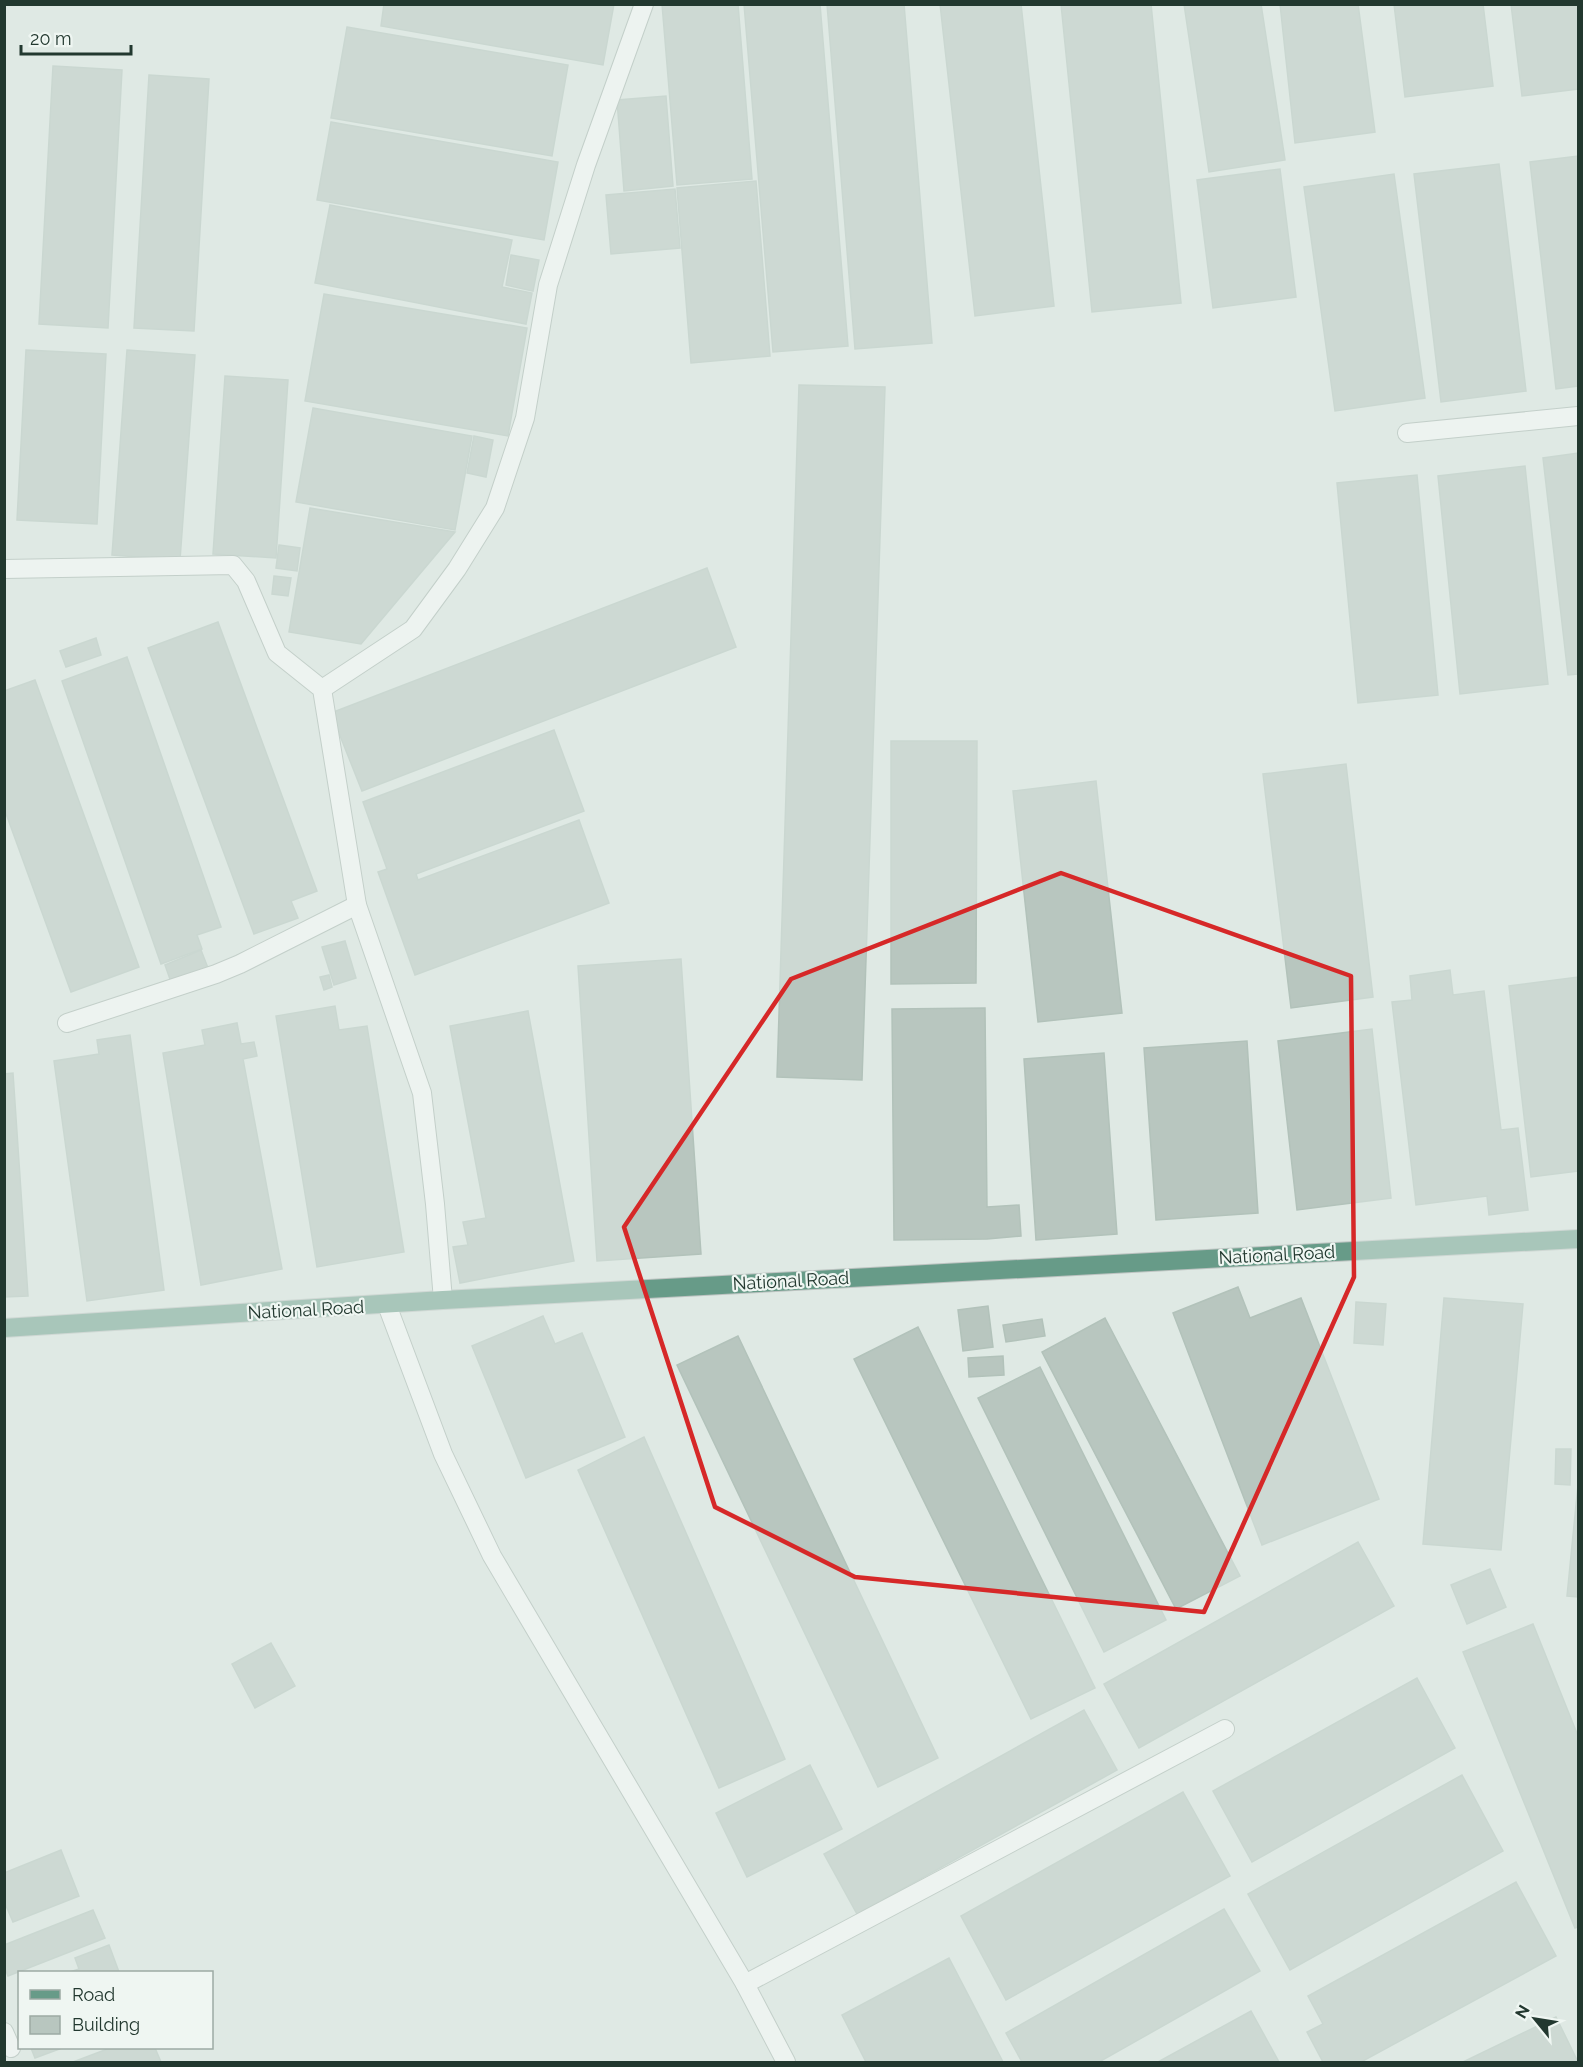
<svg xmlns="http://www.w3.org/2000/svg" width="1583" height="2067" font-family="Raleway,sans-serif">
	<rect width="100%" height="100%" fill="#dfe9e4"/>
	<g fill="#b8c6bf" stroke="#b2c2ba" stroke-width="1.5">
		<polygon points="384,4 614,4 603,65 381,26"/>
		<polygon points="662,4 738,4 752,179 677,185"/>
		<polygon points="744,4 820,4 848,346 773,352"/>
		<polygon points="827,4 904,4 932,343 855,349"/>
		<polygon points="940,4 1021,4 1054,306 975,316"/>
		<polygon points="1061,4 1151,4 1181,303 1092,312"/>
		<polygon points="1184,4 1261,4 1285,160 1209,172"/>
		<polygon points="1280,4 1358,4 1375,132 1295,143"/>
		<polygon points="1394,4 1483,4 1493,86 1405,97"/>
		<polygon points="1511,4 1578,4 1578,89 1522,96"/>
		<polygon points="347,27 568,65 552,156 331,118"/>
		<polygon points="53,66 122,70 108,328 39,324"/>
		<polygon points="149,75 209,79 194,331 134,328"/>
		<polygon points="666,96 673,186 624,191 617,100"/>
		<polygon points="331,122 558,162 544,240 317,200"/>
		<polygon points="1578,156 1578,386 1556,389 1530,162"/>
		<polygon points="1499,164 1526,391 1441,402 1414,174"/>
		<polygon points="1280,169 1296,297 1213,308 1197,180"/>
		<polygon points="1394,174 1425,398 1335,411 1304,187"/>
		<polygon points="756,181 770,356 691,363 677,188"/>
		<polygon points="675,189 680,248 611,254 606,195"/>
		<polygon points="330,205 512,240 502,287 532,293 526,324 315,283"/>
		<polygon points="511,255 539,260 533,291 506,285"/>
		<polygon points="324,294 527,328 508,436 305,401"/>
		<polygon points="26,350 106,354 97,524 17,520"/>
		<polygon points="127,350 195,355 180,560 112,555"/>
		<polygon points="225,376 288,380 276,558 213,554"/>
		<polygon points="799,385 885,387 862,1080 777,1077"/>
		<polygon points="313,408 472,436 455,530 296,502"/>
		<polygon points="474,436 493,440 486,477 467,473"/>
		<polygon points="1578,453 1578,674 1568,675 1543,458"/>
		<polygon points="1525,466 1548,684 1460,694 1438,476"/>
		<polygon points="1417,475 1438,695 1358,703 1337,483"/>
		<polygon points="310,508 455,532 361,644 289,632"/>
		<polygon points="279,545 300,548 297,571 276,568"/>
		<polygon points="707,568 736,647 362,791 331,713"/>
		<polygon points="274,576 291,578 288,596 272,594"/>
		<polygon points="218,622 317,891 291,901 298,918 254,934 148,648"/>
		<polygon points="96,638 101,655 66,667 60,651"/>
		<polygon points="127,657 221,927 197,935 202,949 161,964 62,681"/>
		<polygon points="35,680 139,967 71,992 4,808 4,691"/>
		<polygon points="554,730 584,811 416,874 418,880 579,820 609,903 415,975 378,872 387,869 363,802"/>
		<polygon points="891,741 977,741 976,983 891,984"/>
		<polygon points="1346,764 1373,997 1291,1008 1263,774"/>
		<polygon points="1096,781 1122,1013 1038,1022 1013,791"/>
		<polygon points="345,941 356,978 334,985 322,947"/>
		<polygon points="201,950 208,968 171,982 165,965"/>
		<polygon points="681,959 701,1254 597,1261 578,966"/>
		<polygon points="1450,970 1453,995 1484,991 1501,1130 1518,1128 1528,1210 1489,1215 1487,1196 1416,1205 1392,1002 1412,1000 1410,976"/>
		<polygon points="329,975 332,987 324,990 320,977"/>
		<polygon points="1578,977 1578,1171 1531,1177 1509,986"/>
		<polygon points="335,1006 339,1030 367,1026 404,1252 317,1267 276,1016"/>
		<polygon points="985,1008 987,1207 1019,1205 1021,1236 987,1239 894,1240 892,1009"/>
		<polygon points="528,1011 574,1261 460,1283 453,1247 468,1245 463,1222 486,1218 450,1026"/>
		<polygon points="237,1023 241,1044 254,1042 257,1056 243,1059 282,1269 201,1285 163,1053 205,1045 202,1030"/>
		<polygon points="1372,1029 1391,1198 1297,1210 1278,1041"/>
		<polygon points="130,1035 164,1290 87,1301 54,1061 99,1054 97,1040"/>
		<polygon points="1247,1041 1258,1213 1156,1220 1144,1048"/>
		<polygon points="1104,1053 1117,1234 1036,1240 1024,1059"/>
		<polygon points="13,1073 28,1296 4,1297 4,1074"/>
		<polygon points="1238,1287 1250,1318 1301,1298 1379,1499 1262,1545 1173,1313"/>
		<polygon points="1444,1298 1523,1304 1501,1550 1423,1544"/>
		<polygon points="1356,1302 1386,1304 1383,1345 1354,1343"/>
		<polygon points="988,1306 993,1347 963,1351 958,1310"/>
		<polygon points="543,1316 555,1344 582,1333 625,1437 526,1478 472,1346"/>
		<polygon points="1105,1318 1240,1576 1176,1609 1042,1352"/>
		<polygon points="1042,1319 1045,1336 1006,1342 1003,1325"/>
		<polygon points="918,1327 1095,1688 1031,1719 854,1359"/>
		<polygon points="738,1336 938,1758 878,1787 677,1365"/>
		<polygon points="1003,1356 1004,1375 969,1377 968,1358"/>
		<polygon points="1040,1367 1166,1620 1104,1652 978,1398"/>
		<polygon points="644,1437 785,1759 719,1788 578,1470"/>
		<polygon points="1556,1449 1571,1449 1570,1485 1555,1484"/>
		<polygon points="1578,1485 1578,1597 1567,1596"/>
		<polygon points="1358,1542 1394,1606 1139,1748 1104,1684"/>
		<polygon points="1490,1569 1506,1607 1467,1624 1451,1585"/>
		<polygon points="1533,1624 1578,1736 1578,1927 1575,1928 1463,1652"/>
		<polygon points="271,1643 295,1686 255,1708 232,1664"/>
		<polygon points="1417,1678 1455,1748 1252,1862 1213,1791"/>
		<polygon points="1084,1710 1117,1770 857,1914 824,1854"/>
		<polygon points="810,1765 842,1829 747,1877 716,1813"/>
		<polygon points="1462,1775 1503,1851 1290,1970 1248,1894"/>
		<polygon points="1183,1792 1230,1876 1006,2000 961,1916"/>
		<polygon points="61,1850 79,1896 13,1922 4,1901 4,1873"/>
		<polygon points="1516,1882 1556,1956 1361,2062 1323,2062 1307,2032 1323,2024 1308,1996"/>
		<polygon points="1224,1909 1260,1971 1099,2062 1022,2062 1006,2033"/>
		<polygon points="93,1910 105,1938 8,1976 4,1966 4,1945"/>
		<polygon points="109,1945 119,1972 70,1972 79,1969 75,1958"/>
		<polygon points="949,1958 1003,2062 866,2062 842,2015"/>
		<polygon points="1251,2011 1279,2062 1158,2062"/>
		<polygon points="1556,2017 1578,2062 1463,2062"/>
		<polygon points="31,2048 62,2048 35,2058"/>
		<polygon points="110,2048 155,2048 161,2062 73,2062"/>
	</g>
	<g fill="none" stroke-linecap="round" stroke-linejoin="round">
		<g stroke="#a3b0aa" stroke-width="20">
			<g id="minor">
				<polyline points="1407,433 1578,416"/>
				<polyline points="4,569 233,565 246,581 277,653 322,689 357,905 422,1093 435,1204 443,1300"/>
				<polyline points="322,689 413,629 457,569 495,508 525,418 548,285 586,165 644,4"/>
				<polyline points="67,1023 216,974 240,964 357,905"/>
				<polyline points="387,1305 443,1454 492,1556 745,1984 786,2062"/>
				<polyline points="745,1984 1225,1729"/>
				<polyline points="4,2032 11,2048"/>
			</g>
		</g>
		<g stroke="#bdc3c1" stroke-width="20">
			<polyline id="major" points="4,1328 443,1300 1578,1239"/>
		</g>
		<use href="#minor" stroke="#fff" stroke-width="18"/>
		<use href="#major" stroke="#679b88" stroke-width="18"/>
	</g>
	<path d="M0 0H1583V2067H0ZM1061,873L1351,976L1354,1277L1204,1612L855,1577L715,1507L624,1227L791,979Z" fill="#dfe9e4" fill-opacity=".55" fill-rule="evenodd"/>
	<path fill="none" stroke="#d62828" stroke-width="4.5" stroke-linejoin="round" d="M1061,873L1351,976L1354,1277L1204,1612L855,1577L715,1507L624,1227L791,979Z"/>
	<g text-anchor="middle" stroke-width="4.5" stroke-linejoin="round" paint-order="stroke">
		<g font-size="18" fill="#22382f" stroke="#eff6f2">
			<text transform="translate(1277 1255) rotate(-3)" y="6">National Road</text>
			<text transform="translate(791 1281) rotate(-3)" y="6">National Road</text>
			<text transform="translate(306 1310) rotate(-3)" y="6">National Road</text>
		</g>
	</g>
	<rect width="1583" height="2067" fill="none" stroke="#22382f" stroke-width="12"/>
	<rect x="18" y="1971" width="195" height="78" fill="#eff6f2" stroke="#9daaa4" stroke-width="1.5"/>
	<rect x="30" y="1990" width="30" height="9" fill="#679b88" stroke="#9daaa4" stroke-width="1.5"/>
	<text x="72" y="2001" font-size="18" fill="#22382f">Road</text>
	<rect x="30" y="2016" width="30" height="18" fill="#b8c6bf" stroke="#9daaa4" stroke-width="1.5"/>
	<text x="72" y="2031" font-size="18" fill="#22382f">Building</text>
	<g transform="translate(1535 2019) rotate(300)" stroke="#eff6f2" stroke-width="4.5" paint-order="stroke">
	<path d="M0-4.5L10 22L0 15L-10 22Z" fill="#22382f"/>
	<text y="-9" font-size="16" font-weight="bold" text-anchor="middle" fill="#22382f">N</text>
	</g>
	<path d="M21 45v9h110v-9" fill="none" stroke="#22382f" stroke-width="3"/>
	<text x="30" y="45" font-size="18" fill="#22382f" stroke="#eff6f2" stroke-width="4.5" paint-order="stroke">20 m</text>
</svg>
